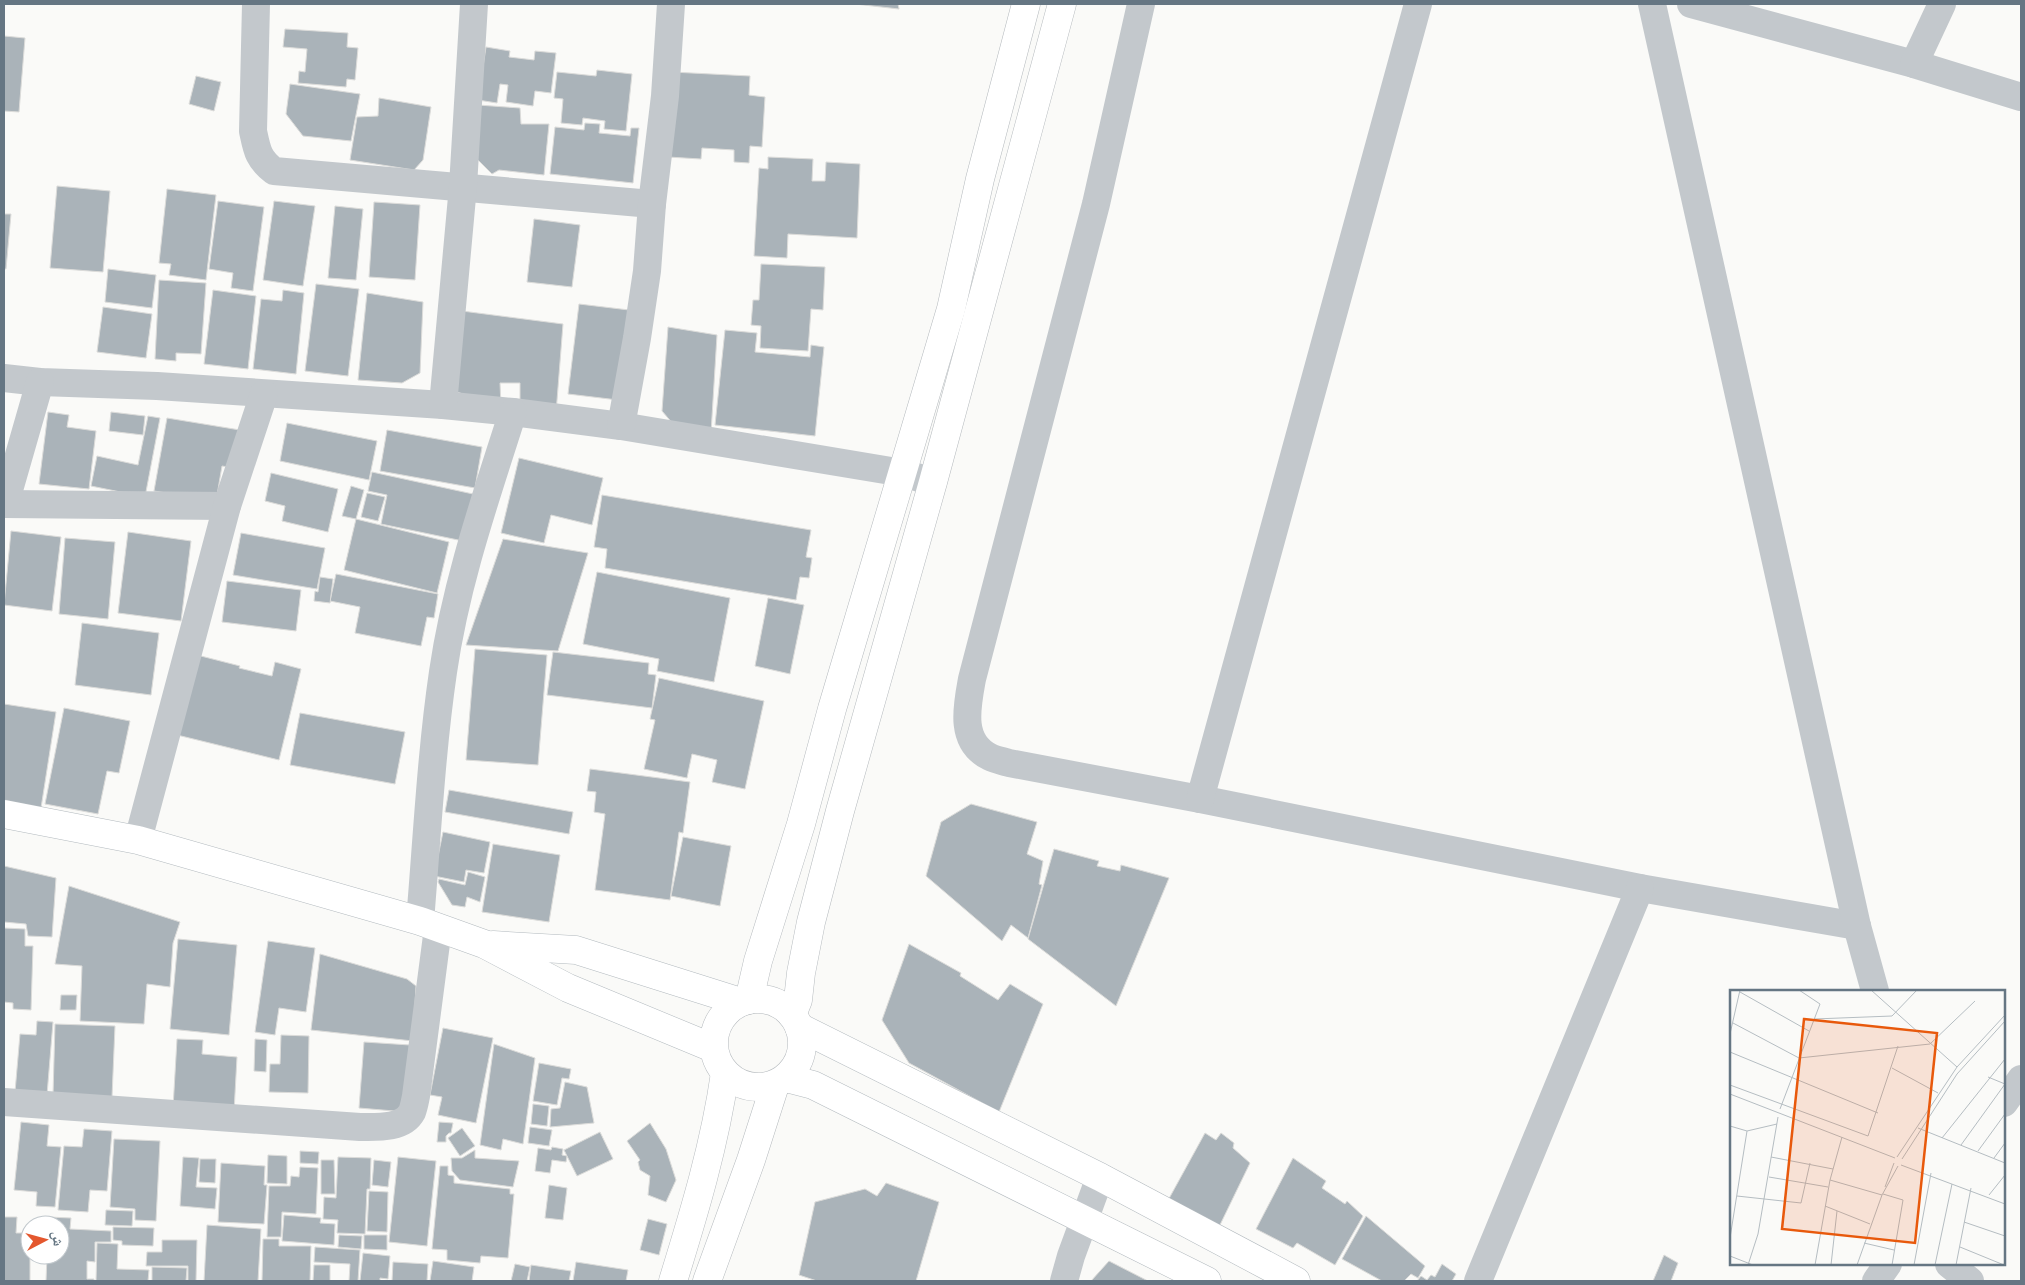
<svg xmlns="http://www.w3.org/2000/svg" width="2025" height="1285" font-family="Commissioner,'Noto Naskh Arabic',sans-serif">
	<rect width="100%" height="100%" fill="#fafaf8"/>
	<g fill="#aab3b9" stroke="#dcdcda">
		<polygon points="855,4 898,4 899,9"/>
		<polygon points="285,29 348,33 347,47 358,48 355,80 347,79 346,87 298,83 299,71 305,72 307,49 283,47"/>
		<polygon points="4,36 25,38 19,112 4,111"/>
		<polygon points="486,47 510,51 509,57 534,60 535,51 556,53 551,93 535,91 533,106 506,102 508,85 500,84 497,103 478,100"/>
		<polygon points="597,70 632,74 626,131 604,129 605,121 583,118 582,125 561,123 563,99 554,98 557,72 596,76"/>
		<polygon points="672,72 750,76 749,95 765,97 762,147 750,146 749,163 734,162 734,150 702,148 701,159 668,157"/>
		<polygon points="196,76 221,82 214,111 189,104"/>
		<polygon points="290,84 360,94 351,141 303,136 286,114"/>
		<polygon points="379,98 431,107 423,160 414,170 350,160 357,117 378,116"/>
		<polygon points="478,105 520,108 521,124 549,124 544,175 499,170 492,174 472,154"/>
		<polygon points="585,123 600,124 599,133 630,136 631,128 639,128 633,183 550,174 555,127 584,130"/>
		<polygon points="768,157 813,159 812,181 825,181 826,162 860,164 857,238 788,234 787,258 754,256 759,168 768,169"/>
		<polygon points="57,186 110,191 103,272 50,268"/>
		<polygon points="167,189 216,195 206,280 169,275 171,264 159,263"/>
		<polygon points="218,201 264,207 253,291 231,288 233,273 209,269"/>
		<polygon points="274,201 315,206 303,286 263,280"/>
		<polygon points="374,202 420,205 415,280 369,277"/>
		<polygon points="335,206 363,209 356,280 328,278"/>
		<polygon points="4,214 11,214 6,269 4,269"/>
		<polygon points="534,219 580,225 572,287 527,282"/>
		<polygon points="761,264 825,267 823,310 811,309 808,351 760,348 761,326 751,325 753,300 759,300"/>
		<polygon points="108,269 156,275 152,308 105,302"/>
		<polygon points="159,280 206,283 201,354 176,353 176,361 155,359"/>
		<polygon points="316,284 359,289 348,376 305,371"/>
		<polygon points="213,290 256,296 248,369 204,364"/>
		<polygon points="283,290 304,293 296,374 253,369 261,299 282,301"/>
		<polygon points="367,293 423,302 420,373 402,383 358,380"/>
		<polygon points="579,304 629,310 618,400 568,394"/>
		<polygon points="103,307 152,314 146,358 97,352"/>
		<polygon points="462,311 563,324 556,413 520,411 520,383 500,383 501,407 454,391"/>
		<polygon points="668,327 717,335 711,433 674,425 662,411"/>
		<polygon points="725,330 757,333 755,352 810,357 811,345 824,347 815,436 715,425"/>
		<polygon points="48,412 69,415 67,427 96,431 89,489 39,484"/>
		<polygon points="111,412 145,416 143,435 109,431"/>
		<polygon points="148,416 160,418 145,497 91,486 97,456 138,465"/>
		<polygon points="167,418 240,430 234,468 222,466 216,501 154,491"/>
		<polygon points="287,423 377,441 369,480 280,461"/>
		<polygon points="387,430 482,447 475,488 380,471"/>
		<polygon points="519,458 603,478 592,525 551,515 544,543 501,533"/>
		<polygon points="372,472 473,494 463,541 381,524 387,495 368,491"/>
		<polygon points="271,473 338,489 328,532 282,521 285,506 265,501"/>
		<polygon points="351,486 364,490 356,519 342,516"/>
		<polygon points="367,493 385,497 378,521 361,517"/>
		<polygon points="602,495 811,530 806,557 812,558 809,578 800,577 796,600 605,568 607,549 594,547"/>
		<polygon points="356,519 449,542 437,593 344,570"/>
		<polygon points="11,531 61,537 52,611 4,605"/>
		<polygon points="128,532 191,541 181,621 118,613"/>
		<polygon points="241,533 325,548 317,589 233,575"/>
		<polygon points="65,538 115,542 108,619 59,614"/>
		<polygon points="503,539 588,553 558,651 466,645"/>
		<polygon points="597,572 730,598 714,682 657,671 659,659 583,644"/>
		<polygon points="336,574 438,594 434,618 427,617 421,646 355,633 360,607 330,601"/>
		<polygon points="320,577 333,579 330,603 314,601 315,591 318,592"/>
		<polygon points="227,581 301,590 296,631 222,622"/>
		<polygon points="768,598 804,605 790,674 755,666"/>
		<polygon points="82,623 159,633 151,695 75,685"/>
		<polygon points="475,649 547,655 538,765 466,760"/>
		<polygon points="553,652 649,663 648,674 656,675 652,708 547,695"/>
		<polygon points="193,654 240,666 239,668 272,676 275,662 301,669 279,760 173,734"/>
		<polygon points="659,678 764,701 745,789 712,782 717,760 692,754 687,778 644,769 655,720 650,719"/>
		<polygon points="4,704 56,712 41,808 4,802"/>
		<polygon points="64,708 130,721 119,773 107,771 98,814 45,804"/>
		<polygon points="300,713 405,732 395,784 290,765"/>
		<polygon points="590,769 690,782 683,833 679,832 670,900 595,890 605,814 594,812 596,792 587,791"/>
		<polygon points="449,790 573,812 569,834 445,812"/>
		<polygon points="971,804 1037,822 1027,854 1043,861 1039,884 1042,885 1028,938 1011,925 1002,941 926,876 941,822"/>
		<polygon points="443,832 490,842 484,873 466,870 464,882 434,876"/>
		<polygon points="683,837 731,846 720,906 671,896"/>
		<polygon points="493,844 560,855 549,922 482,912"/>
		<polygon points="1054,849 1099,861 1097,866 1120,871 1121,865 1169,878 1116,1006 1028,939"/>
		<polygon points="4,866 56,878 52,937 28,936 26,924 4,922"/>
		<polygon points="468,872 485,877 480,902 467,897 465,907 452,905 438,882 439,879 465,885"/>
		<polygon points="69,886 180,922 173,943 170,987 147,984 144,1024 80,1021 82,966 55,964"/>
		<polygon points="4,928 25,929 25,946 33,946 31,1010 13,1009 13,1003 4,1002"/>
		<polygon points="178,939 237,945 229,1035 170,1029"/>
		<polygon points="268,941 315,948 306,1012 279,1008 275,1035 255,1032"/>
		<polygon points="909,944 961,973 960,976 998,1000 1010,984 1043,1004 999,1112 909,1063 882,1020"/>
		<polygon points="320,954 407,979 416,986 413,1041 311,1030"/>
		<polygon points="61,995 77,995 76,1010 60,1010"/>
		<polygon points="37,1021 53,1022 47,1095 15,1092 20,1034 36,1035"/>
		<polygon points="55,1024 115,1026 112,1097 53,1095"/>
		<polygon points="443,1028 493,1038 476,1123 438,1115 442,1097 430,1095"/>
		<polygon points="281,1035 309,1036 308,1093 269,1092 270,1064 280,1064"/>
		<polygon points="177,1039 203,1040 202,1054 237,1057 234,1112 173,1108"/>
		<polygon points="255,1039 267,1040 266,1072 254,1071"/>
		<polygon points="364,1042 410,1045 406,1112 359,1108"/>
		<polygon points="494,1044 535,1058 523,1144 503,1139 501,1150 480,1145"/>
		<polygon points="539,1063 571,1069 569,1079 562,1078 557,1105 533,1101"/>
		<polygon points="565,1082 587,1087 594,1123 550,1127 551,1109 560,1108"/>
		<polygon points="533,1104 549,1106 547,1126 531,1124"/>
		<polygon points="21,1122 49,1125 47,1146 61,1147 55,1207 36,1206 37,1192 14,1190"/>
		<polygon points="439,1122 453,1123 451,1133 449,1133 446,1136 446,1142 437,1142"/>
		<polygon points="650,1123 666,1149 676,1180 666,1202 648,1195 650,1176 640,1170 638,1162 640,1160 627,1141"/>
		<polygon points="530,1127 552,1130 549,1146 528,1143"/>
		<polygon points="462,1128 475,1146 460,1156 448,1138"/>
		<polygon points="84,1129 112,1131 107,1191 90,1190 88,1212 58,1210 64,1146 82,1147"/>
		<polygon points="600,1132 613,1159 577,1176 564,1150"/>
		<polygon points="1205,1133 1216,1140 1221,1133 1234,1143 1233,1148 1250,1163 1218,1229 1166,1204"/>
		<polygon points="114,1139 160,1141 156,1221 135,1220 135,1209 110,1207"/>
		<polygon points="552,1147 563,1149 562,1155 567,1156 566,1162 552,1160 550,1173 535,1171 538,1148 551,1150"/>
		<polygon points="475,1150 475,1158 519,1161 513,1187 460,1180 452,1171 451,1158 462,1158"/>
		<polygon points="300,1151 319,1152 318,1164 300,1163"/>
		<polygon points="268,1155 287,1156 287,1184 267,1183"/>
		<polygon points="183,1157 199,1158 196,1187 217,1188 215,1209 180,1206"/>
		<polygon points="338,1157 371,1158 370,1189 367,1189 365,1234 337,1233 338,1220 323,1219 324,1197 336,1198"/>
		<polygon points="398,1157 436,1161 427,1246 389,1242"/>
		<polygon points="1293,1158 1326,1181 1322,1188 1345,1204 1347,1201 1363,1216 1335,1265 1297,1243 1293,1248 1256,1229"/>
		<polygon points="200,1159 216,1159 215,1183 199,1182"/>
		<polygon points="321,1160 334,1160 335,1194 321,1194"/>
		<polygon points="374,1160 391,1162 388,1187 372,1185"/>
		<polygon points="221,1163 265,1166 264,1185 267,1185 264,1224 218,1222"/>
		<polygon points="440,1166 448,1166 448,1175 454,1176 454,1183 510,1189 510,1194 514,1194 508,1258 481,1256 480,1263 447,1260 447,1250 432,1249"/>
		<polygon points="300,1167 318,1168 316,1214 282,1212 281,1237 267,1237 269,1186 290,1186 291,1176 299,1177"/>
		<polygon points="886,1183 939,1202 916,1281 817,1281 799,1275 815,1202 865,1189 877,1196"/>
		<polygon points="549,1185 567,1188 563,1220 545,1218"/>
		<polygon points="369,1191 388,1192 387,1232 367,1231"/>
		<polygon points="106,1210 133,1211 132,1226 105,1225"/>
		<polygon points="284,1215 321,1218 320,1223 335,1224 334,1245 282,1241"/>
		<polygon points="1366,1216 1425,1266 1418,1278 1411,1274 1404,1281 1382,1281 1342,1259"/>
		<polygon points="4,1217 17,1217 16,1233 30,1233 30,1281 4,1281"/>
		<polygon points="48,1217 71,1218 70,1229 111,1231 111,1242 95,1242 95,1262 87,1261 87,1279 94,1279 94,1281 46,1281 47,1255 60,1255 60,1225 48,1225"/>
		<polygon points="648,1219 667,1224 659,1255 640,1250"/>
		<polygon points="207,1225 261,1229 258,1281 204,1281"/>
		<polygon points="113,1227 154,1228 153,1246 122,1245 122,1241 113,1240"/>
		<polygon points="339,1235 362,1236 361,1249 338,1247"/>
		<polygon points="364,1235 387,1235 387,1250 364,1249"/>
		<polygon points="263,1239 279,1239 279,1246 311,1246 310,1281 262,1281"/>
		<polygon points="162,1240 197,1240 196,1281 188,1281 188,1266 146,1266 147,1252 162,1252"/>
		<polygon points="97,1243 118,1244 117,1269 149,1270 148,1281 96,1281"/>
		<polygon points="315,1247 360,1250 358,1281 349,1281 350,1264 314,1262"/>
		<polygon points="363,1253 390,1256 388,1279 380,1278 380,1281 360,1281"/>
		<polygon points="1664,1255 1678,1263 1671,1281 1653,1281"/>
		<polygon points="433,1261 474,1267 472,1281 430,1281"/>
		<polygon points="1109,1261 1148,1281 1091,1281"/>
		<polygon points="393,1262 428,1264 427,1281 392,1281"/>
		<polygon points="576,1262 628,1270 626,1281 573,1281"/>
		<polygon points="515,1264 530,1267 527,1281 511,1281"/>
		<polygon points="1442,1264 1456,1274 1452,1281 1417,1281 1421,1276 1427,1280 1431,1275 1435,1277"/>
		<polygon points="314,1265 330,1265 330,1281 313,1281"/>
		<polygon points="531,1265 571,1271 569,1281 529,1281"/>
		<polygon points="152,1267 187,1268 186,1281 152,1281"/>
	</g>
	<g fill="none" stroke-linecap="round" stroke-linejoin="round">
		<g stroke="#b3babf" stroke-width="29">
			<g id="secondary">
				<polyline points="4,814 138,840 420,921 484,944 568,988 713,1048"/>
				<polyline points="493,945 576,950 741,1002"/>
				<polyline points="799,1027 1100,1177 1296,1281"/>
				<polyline points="786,1078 813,1085 1207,1281"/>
			</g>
		</g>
		<g stroke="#b5babe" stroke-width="29">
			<g id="primary">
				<circle cx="758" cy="1043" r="44"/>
				<polyline points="749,1000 758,961 801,824 832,709 951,309 980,179 1026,4"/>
				<polyline points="792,1015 798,1000 801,973 811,922 840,811 933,482 1062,4"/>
				<path d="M673,1281C694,1213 715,1144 725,1073"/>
				<polyline points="707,1281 751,1160 775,1085"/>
			</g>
		</g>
		<g stroke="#c3c8cc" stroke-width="28">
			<path d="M256,4L253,131C257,150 258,159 274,171L652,204"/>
			<path d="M1141,4L1096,204L972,679C967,706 959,742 990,757C996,760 1003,761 1009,763L1200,799L1640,888L1857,926"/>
			<polyline points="1652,4 1857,926 1875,991"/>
			<polyline points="1691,4 1914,64 2021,97"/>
			<polyline points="1914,64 1942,4"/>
			<polyline points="4,378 40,382 157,386 443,405 513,412 621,426 903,473 933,482"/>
			<polyline points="443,405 463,186 474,4"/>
			<polyline points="621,426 637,338 647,271 652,204 665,96 671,4"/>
			<polyline points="4,504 227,506"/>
			<polyline points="5,504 40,382"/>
			<polyline points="1200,799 1418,4"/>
			<polyline points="138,840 227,506 264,394"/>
			<path d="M420,921C427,838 431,754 443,672C456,582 486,497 513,412"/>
			<path d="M4,1102L360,1127C376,1127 403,1129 412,1112C414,1107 415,1101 416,1096L438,928"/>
			<polyline points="2004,1103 2021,1079"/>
			<polyline points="1949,1264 1970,1281"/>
			<polyline points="1064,1281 1071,1256 1100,1177"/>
			<polyline points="1478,1281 1640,888"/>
			<polyline points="1876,1281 1888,1264"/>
		</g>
		<use href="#secondary" stroke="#fff" stroke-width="28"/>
		<use href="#primary" stroke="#fff" stroke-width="28"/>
	</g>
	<g transform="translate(1730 990)">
		<rect width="275" height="275" fill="#fafaf8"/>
		<path fill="none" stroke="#b5bdc2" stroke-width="1" d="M141,0L227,77M10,2L79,41M84,29L162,26L187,0M3,33L69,68L200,54L245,11M0,44L10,0M0,62L148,123M162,78L208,103M0,95L138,146L168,56M0,104L165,168M50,119L90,14L69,0M0,136L17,141L47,134M188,138L275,173M212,148L275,69M231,155L275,94L258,87M248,161L275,124M41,167L103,179M167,167L227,77L275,25M264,168L275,153M172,169L227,84L275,31M171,175L275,214M39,187L98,197M100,190L152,205M155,197L164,173M153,204L173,210L162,275M259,205L275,185M7,206L71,213L80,173M95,216L140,234M234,232L275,246M0,248L17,141M134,253L164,260M230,257L274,275M0,266L23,275M18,275L28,244L48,127M85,275L100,190L112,147M101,275L107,221M127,275L152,205L168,176M184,275L201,183M205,275L222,194M226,275L241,198"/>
		<path fill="#e8590c" fill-opacity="0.15" stroke="#e8590c" stroke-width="2.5" d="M74,29L207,43L185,253L52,239Z"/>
		<rect width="275" height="275" fill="none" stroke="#657683" stroke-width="2.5"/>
	</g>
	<rect width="2025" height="1285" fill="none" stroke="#657683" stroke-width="10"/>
	<g transform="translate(45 1240) rotate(84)"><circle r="24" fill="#ffffff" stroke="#c1c8cd"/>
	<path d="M0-4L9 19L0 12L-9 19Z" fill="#e4572e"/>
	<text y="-8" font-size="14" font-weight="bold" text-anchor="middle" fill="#657683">ش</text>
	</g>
</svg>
